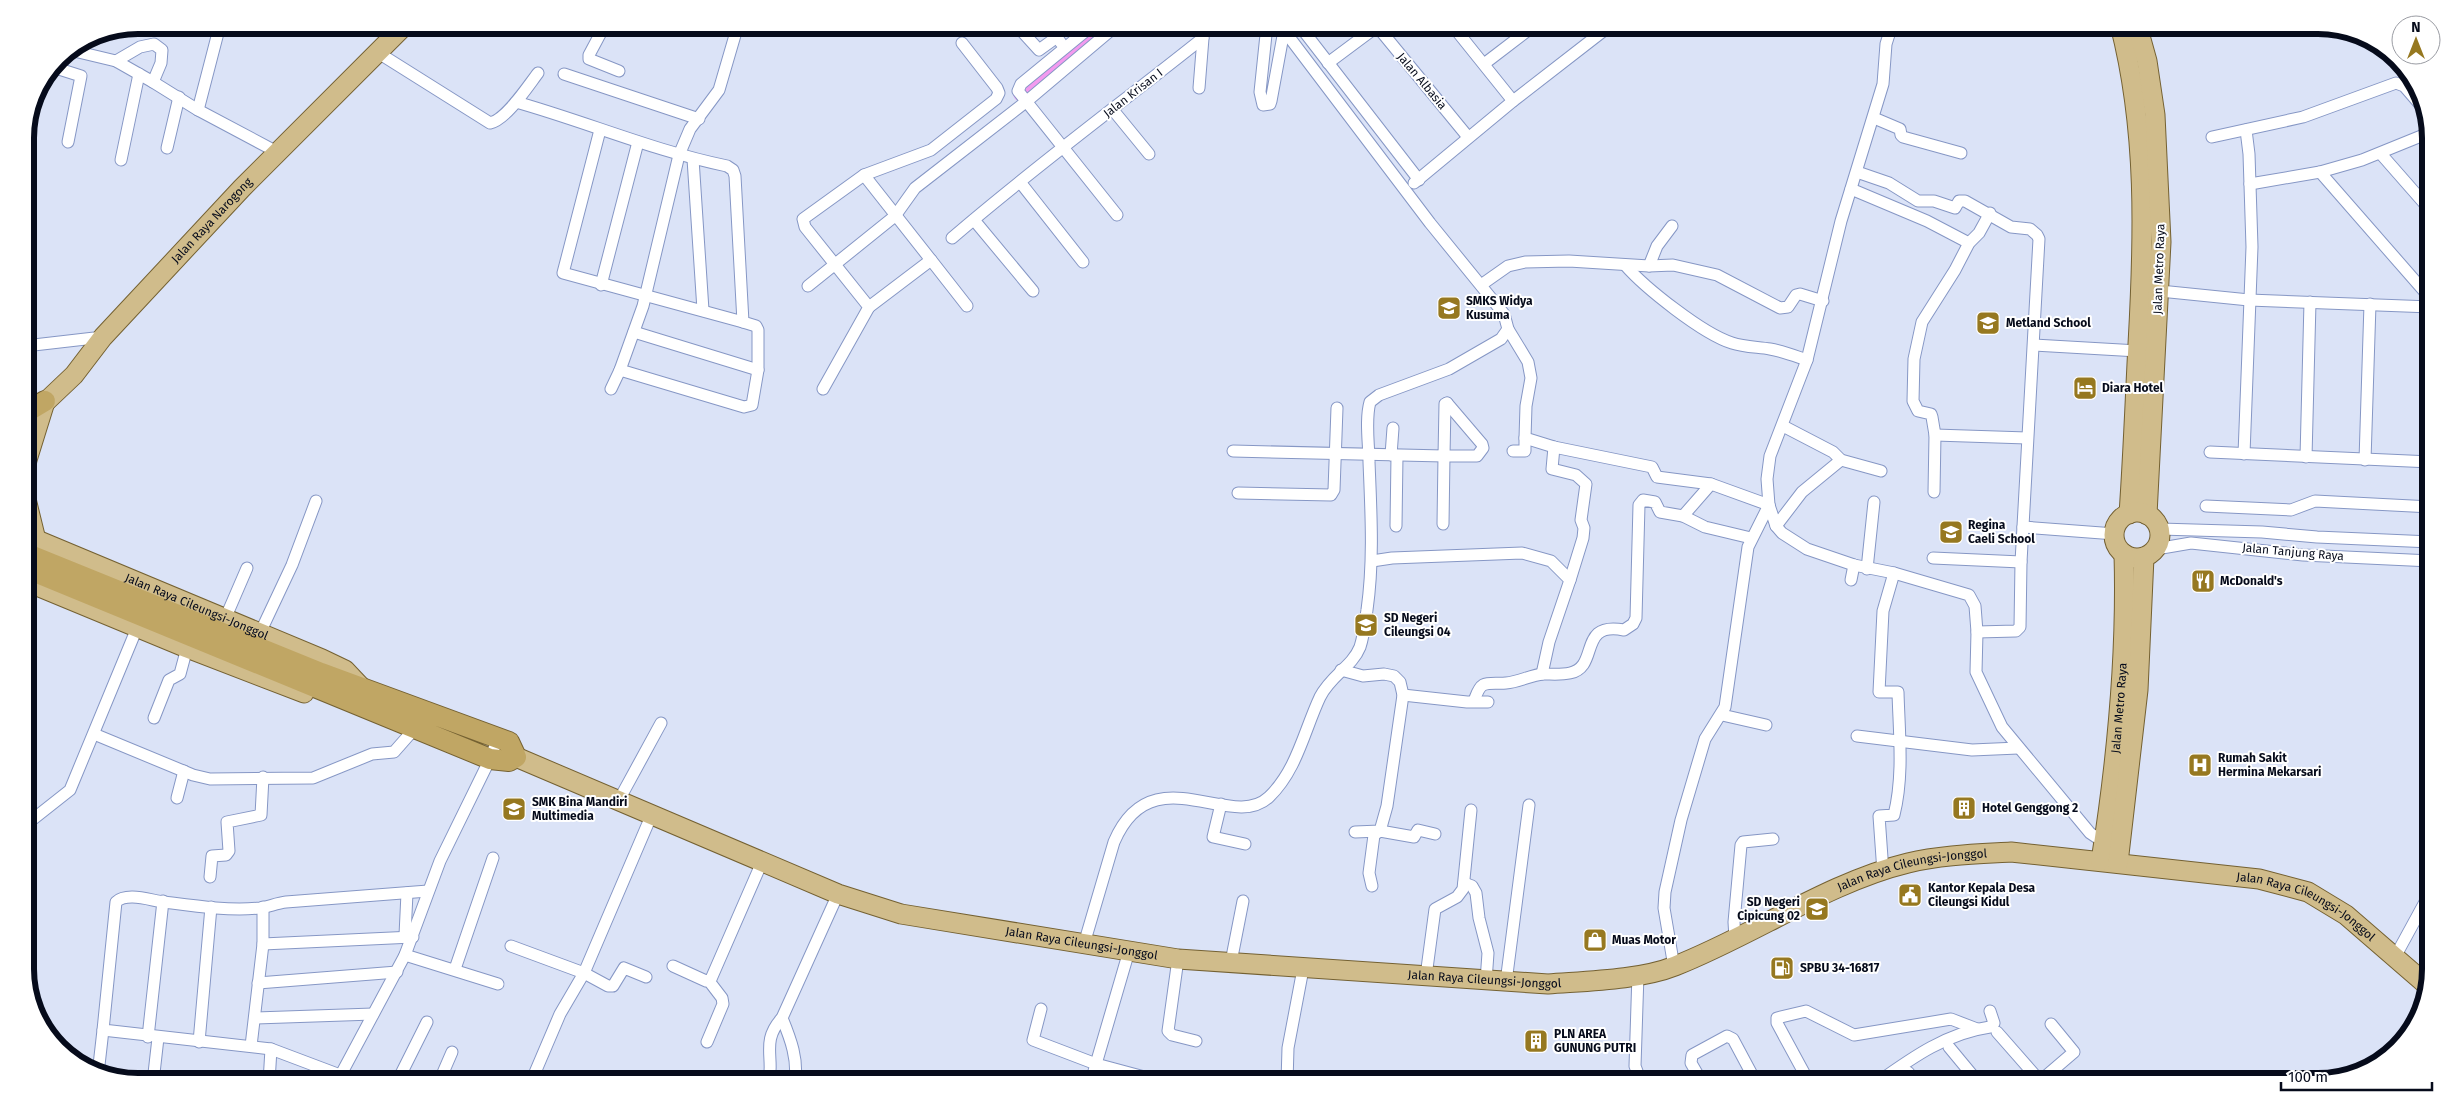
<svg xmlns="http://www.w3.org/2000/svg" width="2456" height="1107" font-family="'Fira Sans',sans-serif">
	<rect width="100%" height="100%" fill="#dbe3f7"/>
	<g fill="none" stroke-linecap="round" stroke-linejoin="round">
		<polyline stroke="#f39aef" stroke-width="18" points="1022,93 1107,25"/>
		<g stroke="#8697c5" stroke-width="13">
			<g id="minor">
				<polyline points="605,25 589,55 589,59 619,71"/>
				<polyline points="1016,25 1039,50 1057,37"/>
				<polyline points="1048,25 1061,43"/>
				<polyline points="1093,25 1021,84 1018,91 1117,215"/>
				<polyline points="1199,25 1203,38 1199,88"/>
				<polyline points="1267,25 1260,92 1263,105 1270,104 1271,101 1285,25"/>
				<polyline points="1299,25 1419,180"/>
				<polyline points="1376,25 1468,137"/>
				<polyline points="1452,25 1513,101 1611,25"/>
				<polyline points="1892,25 1886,44 1883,84 1841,221 1807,360 1770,456 1767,479 1769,505 1776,526 1782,533 1807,549 1854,565 1894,573 1969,595 1975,606 1977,632 1976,672 2002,727 2090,833 2096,837 2105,838"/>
				<path d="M1947,25C1964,30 1982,34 1999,25"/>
				<polyline points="70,50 116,61 153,82"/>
				<path d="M377,52L490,123C506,120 528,86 538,73"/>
				<polyline points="116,61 140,47 154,44 162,50 161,63 153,82 198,110 277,152"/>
				<polyline points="1328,63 1379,25"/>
				<polyline points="1484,64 1535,25"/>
				<polyline points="50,69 59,69 81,76 68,142"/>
				<polyline points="564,74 699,119"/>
				<path d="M516,102C587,122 654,151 727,166L733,170L735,176L743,322L756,326L758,330V370L752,405L744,407L620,370"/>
				<polyline points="198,110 220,25"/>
				<polyline points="1113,110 1149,154"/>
				<polyline points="1874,118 1900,129 1901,135 1903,137 1961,153"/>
				<polyline points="600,130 563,273 743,322"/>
				<polyline points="2212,137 2303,117 2396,83 2404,86 2423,108"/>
				<polyline points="167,148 179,97"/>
				<polyline points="2381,154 2431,211"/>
				<polyline points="693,159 703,310"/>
				<polyline points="121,160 139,74"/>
				<polyline points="1857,172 1889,183 1918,201 1934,201 1955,208 1959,201 1965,201 2011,227 2030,229 2037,235 2039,239 2021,562 2020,627 2016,631 1977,632"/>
				<polyline points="2320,172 2431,299"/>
				<polyline points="864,175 931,260 869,307"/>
				<polyline points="1020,182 1083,262"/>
				<polyline points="1414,183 1513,101"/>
				<polyline points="2250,184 2320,172 2362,160 2431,132"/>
				<polyline points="1851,189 1927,221 1969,243"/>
				<polyline points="974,220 1033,291"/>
				<path d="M952,238C1033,168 1119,105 1203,38"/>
				<polyline points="931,260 967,306"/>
				<path d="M1625,265C1645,288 1703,334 1732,343C1744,347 1758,347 1770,349C1782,351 1795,356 1807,360"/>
				<polyline points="1649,266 1657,246 1672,226"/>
				<polyline points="601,285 638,142"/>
				<polyline points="1481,285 1508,266 1525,262 1569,261 1649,266 1673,265 1717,275 1780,308 1788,307 1796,295 1800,294 1823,301"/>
				<polyline points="808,286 895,216 915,188 1027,101 1117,25"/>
				<polyline points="2160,291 2249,300 2431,307"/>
				<polyline points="1508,329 1528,362 1531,378 1526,406 1525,438 1554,447 1652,467 1657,477 1711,484 1769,505"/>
				<polyline points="634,332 758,370"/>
				<polyline points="2034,345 2138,351"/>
				<polyline points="25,346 103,337"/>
				<polyline points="611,389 620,370 643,306 679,155 690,129 719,90 738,25"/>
				<polyline points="823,389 869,307 805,227 803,219 864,175 931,150 996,99 999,93 997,88 962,43"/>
				<polyline points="1783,426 1833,452 1841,460 1881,471"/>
				<polyline points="1935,435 2027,438"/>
				<polyline points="1554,447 1552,469 1576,475 1586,484 1581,520 1584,528 1583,538 1570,580"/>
				<polyline points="1233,451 1444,456 1445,404 1447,403"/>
				<polyline points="1513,451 1525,451 1525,438"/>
				<polyline points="2210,452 2431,462"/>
				<polyline points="2244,454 2252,247 2249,154 2246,130"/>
				<polyline points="1391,455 1393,428"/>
				<polyline points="2306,457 2310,302"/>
				<polyline points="2365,460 2370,304"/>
				<polyline points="2426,462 2429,306"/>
				<polyline points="1934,492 1935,435 1932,417 1931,414 1918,411 1913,401 1914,359 1922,322 1955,270 1969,243 1979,233 1990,213"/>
				<polyline points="1238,493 1331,495 1334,490 1337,408"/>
				<polyline points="2206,506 2291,510 2315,501 2431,507"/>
				<polyline points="1683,516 1711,484"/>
				<polyline points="1443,524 1444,456 1477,456 1483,448 1482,444 1447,403"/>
				<polyline points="1396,526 1397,456"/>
				<polyline points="1776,526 1802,492 1841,460"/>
				<polyline points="2023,527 2115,534"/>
				<polyline points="2160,529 2262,532 2317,537 2431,542"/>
				<polyline points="2156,549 2191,543 2303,555 2431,561"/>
				<polyline points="1933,558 2021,562"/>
				<polyline points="1372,561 1392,558 1522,553 1551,561 1570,580 1549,642 1542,674"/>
				<polyline points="1867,569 1874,502"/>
				<polyline points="1851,580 1854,565"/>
				<polyline points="225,619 247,568"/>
				<polyline points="260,633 292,565 316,501"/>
				<polyline points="1341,670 1363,676 1384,674 1394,676 1400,682 1403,695 1387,806 1380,831 1355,832"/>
				<polyline points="1403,695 1467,702 1488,702"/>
				<path d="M1474,701C1476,696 1478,688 1483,685C1489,682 1499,684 1506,683C1519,682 1531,675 1543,674C1552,674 1561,675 1570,673C1600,667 1577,621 1624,630L1633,624L1636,618L1639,505L1643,500L1655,502L1660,512L1683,516L1705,527L1751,538"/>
				<polyline points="1722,715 1766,725"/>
				<polyline points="154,718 169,680 180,674 187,648"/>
				<polyline points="94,734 193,775 210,779 313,778 372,754 394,752 416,727"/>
				<polyline points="1857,736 1972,750 2018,748"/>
				<polyline points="2431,781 2431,802"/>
				<polyline points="177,798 184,771"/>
				<polyline points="619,800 661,723"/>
				<polyline points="1221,804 1213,837 1245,844"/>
				<polyline points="25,828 32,820 70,790 137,628"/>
				<path d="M1883,872L1879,816L1894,815C1904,775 1899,732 1898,692H1879L1883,611L1894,573"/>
				<polyline points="210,877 212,856 226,855 229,851 227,822 261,815 263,777"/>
				<polyline points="1464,883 1472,886 1476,893 1479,918 1488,953 1486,981"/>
				<polyline points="1372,886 1369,873 1374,835 1380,831 1414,837 1418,830 1435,834"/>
				<polyline points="405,935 407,893"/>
				<polyline points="1735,938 1734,922 1741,845 1743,842 1773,839"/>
				<polyline points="263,944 413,937"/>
				<path d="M1084,944L1114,842C1152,753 1231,833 1269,797C1297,770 1304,731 1320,697C1331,675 1352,667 1360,647C1364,635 1365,622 1367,610C1374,560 1371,512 1369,462C1369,444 1365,420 1370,402L1379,395L1449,369L1501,339L1508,329L1504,314L1430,223L1280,25"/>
				<polyline points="511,946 584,973 608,986 613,986 624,968 646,977"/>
				<polyline points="1129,951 1096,1064 1163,1082"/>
				<polyline points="405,955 498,984"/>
				<polyline points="2395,957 2431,891"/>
				<polyline points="1178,959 1168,1031 1172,1035 1196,1041"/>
				<polyline points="1231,962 1243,901"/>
				<polyline points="673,966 706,981 711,979 762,862"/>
				<polyline points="1674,967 1664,908 1665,892 1681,820 1705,739 1725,707 1748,547 1769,505"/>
				<polyline points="455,969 493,858"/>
				<polyline points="1638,974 1635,1066 1641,1082"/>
				<polyline points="1426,976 1435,909 1457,897 1463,889 1471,810"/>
				<polyline points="1506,982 1529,805"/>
				<polyline points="258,983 397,972"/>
				<polyline points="1041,1009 1033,1040 1096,1064 1091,1082"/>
				<polyline points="256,1018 373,1014"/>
				<path d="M782,1018C791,1040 798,1059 795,1082"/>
				<polyline points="1997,1032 2040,1081"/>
				<polyline points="148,1037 163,901"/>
				<polyline points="199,1042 211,907"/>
				<polyline points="707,1042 723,1004 722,998 709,981"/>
				<polyline points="251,1046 263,944 263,907"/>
				<polyline points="1949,1047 1978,1082"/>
				<polyline points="1908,1072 1916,1082"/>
				<polyline points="98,1074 103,1030"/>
				<polyline points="154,1077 197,1082"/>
				<polyline points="338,1080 405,955 440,861 490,759 498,738"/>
				<polyline points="153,1082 158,1038"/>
				<polyline points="269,1082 271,1049"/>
				<path d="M353,1082L340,1075L271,1049L103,1030L116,902C127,892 149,900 164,902C195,906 228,911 260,908C268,907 277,903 286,902L428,891"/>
				<polyline points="397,1082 427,1022"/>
				<polyline points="439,1082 452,1052"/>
				<polyline points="531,1082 560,1014 584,973 652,814"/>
				<path d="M769,1082C774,1056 761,1041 782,1018L838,894"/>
				<polyline points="1287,1082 1288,1048 1303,969"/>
				<polyline points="1702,1082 1691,1063 1692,1055 1727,1036 1733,1039 1756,1082"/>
				<polyline points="1809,1082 1777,1023 1777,1018 1806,1011 1854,1035 1951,1019 1977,1029"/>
				<path d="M1878,1082C1913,1057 1947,1033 1990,1027L1994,1023L1990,1011"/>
				<polyline points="2039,1082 2074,1052 2051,1024"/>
			</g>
		</g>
		<g stroke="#746132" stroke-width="21">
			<g id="primary">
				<path d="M2120,25C2147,130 2144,237 2138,344C2135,401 2133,457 2129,514"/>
				<polyline points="2137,25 2147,61 2155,115 2161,242 2147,515"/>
				<path id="s1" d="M35,412L74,375L103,337L242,188L405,25"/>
				<polyline points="25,472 27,460 45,402"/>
				<polyline points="25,495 36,540"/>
				<circle cx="2137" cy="535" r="23"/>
				<path id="s2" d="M25,535L322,659L345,670L362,688"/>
				<polyline points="25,581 187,648 304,693"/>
				<path id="s3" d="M516,757L838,894L901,914L1178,959L1548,984C1586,981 1640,980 1675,966C1752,936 1829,882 1908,863C1941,855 1977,854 2011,852L2259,879L2308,892L2346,915L2428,986"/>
				<path id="s4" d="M2101,861C2117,759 2127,657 2124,554"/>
				<polyline points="2118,863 2138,690 2144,557"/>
			</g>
		</g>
		<g stroke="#746132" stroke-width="22">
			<g id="trunk">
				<polyline points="25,413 45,401"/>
				<polyline points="25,553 321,673 509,742 516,757 509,761 490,759 25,568"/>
			</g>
		</g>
		<use href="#minor" stroke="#fff" stroke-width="11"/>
		<use href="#primary" stroke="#d0bc8b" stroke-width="19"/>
		<use href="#trunk" stroke="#c0a664" stroke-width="20"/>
	</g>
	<defs>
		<g id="school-square" transform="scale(1.25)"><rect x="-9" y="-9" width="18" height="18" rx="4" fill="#967820" stroke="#fff"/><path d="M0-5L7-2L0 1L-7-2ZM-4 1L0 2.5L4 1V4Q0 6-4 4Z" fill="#fff"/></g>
		<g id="hotel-square" transform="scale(1.25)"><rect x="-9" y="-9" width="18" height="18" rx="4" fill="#967820" stroke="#fff"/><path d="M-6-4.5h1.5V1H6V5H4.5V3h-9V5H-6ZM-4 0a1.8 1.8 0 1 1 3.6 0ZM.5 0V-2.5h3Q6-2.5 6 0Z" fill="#fff"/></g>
		<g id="restaurant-square" transform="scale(1.25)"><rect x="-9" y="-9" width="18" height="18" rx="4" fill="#967820" stroke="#fff"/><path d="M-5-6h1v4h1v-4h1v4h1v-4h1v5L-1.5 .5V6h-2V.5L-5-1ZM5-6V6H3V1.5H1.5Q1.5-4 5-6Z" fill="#fff"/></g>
		<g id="hospital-square" transform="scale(1.25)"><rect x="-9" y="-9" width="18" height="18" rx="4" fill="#967820" stroke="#fff"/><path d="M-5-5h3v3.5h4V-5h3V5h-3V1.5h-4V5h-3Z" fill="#fff"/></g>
		<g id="building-square" transform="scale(1.25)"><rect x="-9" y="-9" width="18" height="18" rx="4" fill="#967820" stroke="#fff"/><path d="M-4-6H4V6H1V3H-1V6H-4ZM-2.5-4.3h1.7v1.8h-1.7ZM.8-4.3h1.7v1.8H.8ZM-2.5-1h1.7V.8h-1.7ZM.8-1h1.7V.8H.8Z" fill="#fff"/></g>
		<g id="civic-square" transform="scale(1.25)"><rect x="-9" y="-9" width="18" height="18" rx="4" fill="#967820" stroke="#fff"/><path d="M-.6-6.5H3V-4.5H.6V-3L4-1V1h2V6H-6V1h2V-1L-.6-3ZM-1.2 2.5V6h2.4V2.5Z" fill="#fff"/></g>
		<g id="shop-square" transform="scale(1.25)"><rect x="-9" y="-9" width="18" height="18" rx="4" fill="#967820" stroke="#fff"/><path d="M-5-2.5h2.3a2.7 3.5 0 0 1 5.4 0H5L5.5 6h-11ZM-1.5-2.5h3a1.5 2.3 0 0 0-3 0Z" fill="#fff"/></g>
		<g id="fuel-square" transform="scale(1.25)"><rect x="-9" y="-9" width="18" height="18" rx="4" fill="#967820" stroke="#fff"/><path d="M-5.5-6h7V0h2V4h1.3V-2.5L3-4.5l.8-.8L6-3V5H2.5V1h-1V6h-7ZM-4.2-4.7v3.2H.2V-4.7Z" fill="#fff"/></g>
	</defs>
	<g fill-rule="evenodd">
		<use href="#school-square" x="1449" y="308"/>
		<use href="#school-square" x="1988" y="323"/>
		<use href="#hotel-square" x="2085" y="388"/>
		<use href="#school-square" x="1951" y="532"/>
		<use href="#restaurant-square" x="2203" y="581"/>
		<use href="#school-square" x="1366" y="625"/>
		<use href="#hospital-square" x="2200" y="765"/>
		<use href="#building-square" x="1964" y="808"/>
		<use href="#school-square" x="514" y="809"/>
		<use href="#civic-square" x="1910" y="895"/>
		<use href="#school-square" x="1817" y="909"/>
		<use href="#shop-square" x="1595" y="940"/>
		<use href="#fuel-square" x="1782" y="968"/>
		<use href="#building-square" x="1536" y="1041"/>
	</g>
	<g text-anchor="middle" stroke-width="4" stroke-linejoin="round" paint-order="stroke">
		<g font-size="12" fill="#060b1b" stroke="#fff">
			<text transform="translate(1422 81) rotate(50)" y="4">Jalan Albasia</text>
			<text transform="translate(1133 93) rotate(-38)" y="4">Jalan Krisan I</text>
			<text dy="4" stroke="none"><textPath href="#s1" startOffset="261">Jalan Raya Narogong</textPath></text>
			<text transform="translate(2159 269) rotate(-88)" y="4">Jalan Metro Raya</text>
			<text transform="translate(2293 552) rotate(5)" y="4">Jalan Tanjung Raya</text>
			<text dy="4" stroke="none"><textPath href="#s2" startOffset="186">Jalan Raya Cileungsi-Jonggol</textPath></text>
			<text dy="4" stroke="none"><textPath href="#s4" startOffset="154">Jalan Metro Raya</textPath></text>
			<text dy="4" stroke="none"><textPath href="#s3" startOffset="1454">Jalan Raya Cileungsi-Jonggol</textPath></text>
			<text dy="4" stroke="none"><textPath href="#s3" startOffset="1859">Jalan Raya Cileungsi-Jonggol</textPath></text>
			<text dy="4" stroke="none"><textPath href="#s3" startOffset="599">Jalan Raya Cileungsi-Jonggol</textPath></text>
			<text dy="4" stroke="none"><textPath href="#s3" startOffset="1004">Jalan Raya Cileungsi-Jonggol</textPath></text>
		</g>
		<g font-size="12" font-weight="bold" fill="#060b1b" stroke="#fff" text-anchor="start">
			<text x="1466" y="305">SMKS Widya<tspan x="1466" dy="14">Kusuma</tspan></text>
			<text x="2006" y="327">Metland School</text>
			<text x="2102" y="392">Diara Hotel</text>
			<text x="1968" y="529">Regina<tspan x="1968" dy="14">Caeli School</tspan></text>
			<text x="2220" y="585">McDonald's</text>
			<text x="1384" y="622">SD Negeri<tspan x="1384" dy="14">Cileungsi 04</tspan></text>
			<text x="2218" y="762">Rumah Sakit<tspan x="2218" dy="14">Hermina Mekarsari</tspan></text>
			<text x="532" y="806">SMK Bina Mandiri<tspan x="532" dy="14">Multimedia</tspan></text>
			<text x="1982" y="812">Hotel Genggong 2</text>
			<text x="1928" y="892">Kantor Kepala Desa<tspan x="1928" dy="14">Cileungsi Kidul</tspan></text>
			<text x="1800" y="906" text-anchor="end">SD Negeri<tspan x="1800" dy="14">Cipicung 02</tspan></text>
			<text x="1612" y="944">Muas Motor</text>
			<text x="1800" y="972">SPBU 34-16817</text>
			<text x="1554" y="1038">PLN AREA<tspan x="1554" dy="14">GUNUNG PUTRI</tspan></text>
		</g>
	</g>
	<path d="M0 0H2456V1107H0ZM138 34H2318A104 104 0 0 1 2422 138V969A104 104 0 0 1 2318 1073H138A104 104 0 0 1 34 969V138A104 104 0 0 1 138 34Z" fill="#fff" fill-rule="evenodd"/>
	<path fill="none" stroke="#060b1b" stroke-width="6" d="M138 34H2318A104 104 0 0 1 2422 138V969A104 104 0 0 1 2318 1073H138A104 104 0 0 1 34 969V138A104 104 0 0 1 138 34Z"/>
	<g transform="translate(2416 40)"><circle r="24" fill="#ffffff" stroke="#9b9da4"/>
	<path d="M0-4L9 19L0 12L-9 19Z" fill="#967820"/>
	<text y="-8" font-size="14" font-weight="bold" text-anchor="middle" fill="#060b1b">N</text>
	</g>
	<path d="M2281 1082v8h151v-8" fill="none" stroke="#060b1b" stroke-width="2.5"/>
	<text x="2288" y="1082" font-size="15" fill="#060b1b" stroke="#ffffff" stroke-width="4" paint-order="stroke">100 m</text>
</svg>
